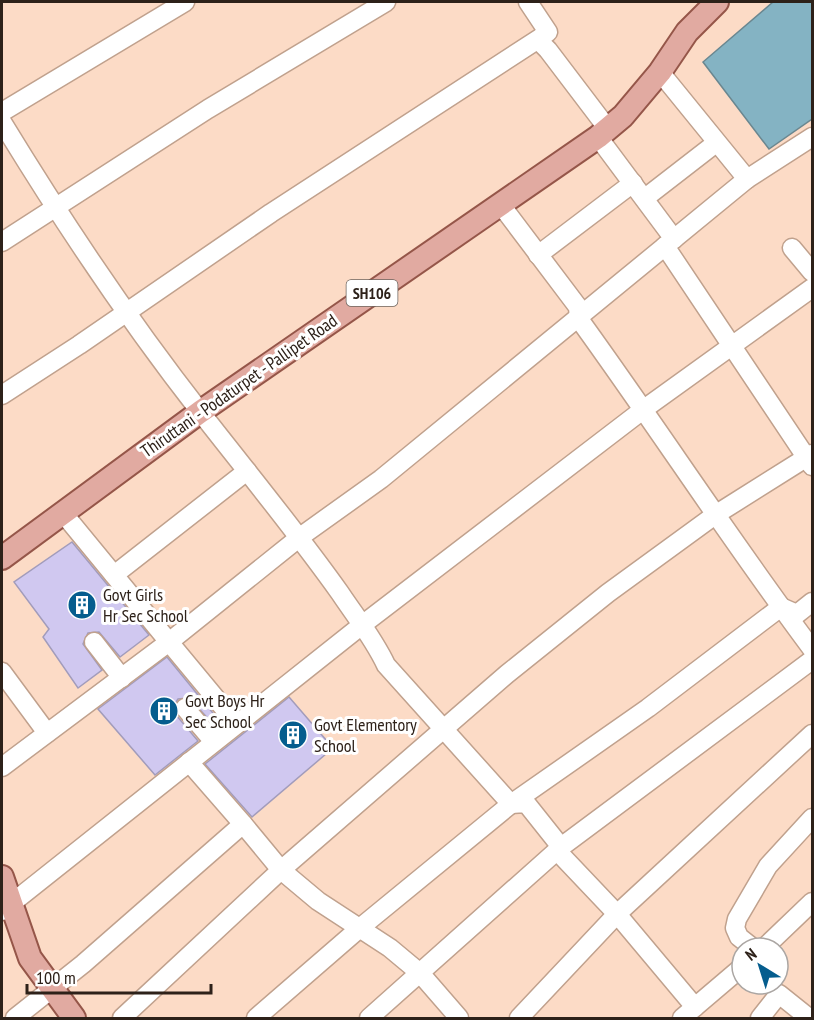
<svg xmlns="http://www.w3.org/2000/svg" width="814" height="1020" font-family="'PT Sans Narrow',sans-serif">
	<rect width="100%" height="100%" fill="#fcdbc6"/>
	<polygon fill="#84b3c3" stroke="#6a8790" stroke-width="1.5" points="773,2 812,2 812,119 769,149 703,62"/>
	<g fill="#d0c8f0" stroke="#a29cbb" stroke-width="1.5">
		<polygon points="72,542 149,635 120,657 99,632 88,633 83,644 102,670 78,688 43,637 49,629 14,582"/>
		<polygon points="167,657 221,723 216,727 189,698 178,699 174,705 176,715 198,741 155,775 98,709"/>
		<polygon points="289,697 333,748 252,817 205,764"/>
	</g>
	<g fill="none" stroke-linecap="round" stroke-linejoin="round">
		<g stroke="#c0a18d" stroke-width="21">
			<g id="minor">
				<polyline points="538,40 548,50 608,129"/>
				<polyline points="660,72 747,179"/>
				<polyline points="2,112 185,2"/>
				<path d="M2,122C63,222 129,321 202,414C248,473 296,531 340,593C356,617 374,639 386,665L511,804L526,803L561,847V855L617,914L812,734"/>
				<polyline points="598,137 674,239"/>
				<polyline points="645,198 716,143"/>
				<path d="M501,205L578,307L579,319C658,428 731,541 812,649"/>
				<polyline points="2,242 208,109 386,2"/>
				<polyline points="665,246 812,466"/>
				<polyline points="792,248 812,272"/>
				<polyline points="538,255 633,183"/>
				<polyline points="2,395 79,345 271,213 540,38 548,32 528,2"/>
				<polyline points="63,513 169,642 300,537 381,479 747,179 812,137"/>
				<polyline points="114,575 247,471"/>
				<polyline points="94,642 122,678"/>
				<polyline points="2,672 47,733"/>
				<polyline points="185,708 214,742"/>
				<polyline points="189,762 243,824"/>
				<polyline points="2,767 169,642 237,724"/>
				<polyline points="2,911 362,625 644,409 812,288"/>
				<polyline points="753,948 739,937 735,928 737,919 768,866 812,818"/>
				<polyline points="764,948 812,902"/>
				<polyline points="15,1018 83,964 243,824 281,870 318,901 390,948 420,973 459,1018"/>
				<polyline points="122,1018 281,870 507,674 608,593 715,515 812,454"/>
				<polyline points="256,1018 361,927 511,804 648,708 781,607 797,614 812,602"/>
				<polyline points="369,1018 561,847 812,660"/>
				<polyline points="519,1018 617,914 695,1007"/>
				<polyline points="682,1018 742,967"/>
				<polyline points="760,1018 779,994 809,1018"/>
			</g>
		</g>
		<g stroke="#955649" stroke-width="26">
			<g id="major">
				<polyline points="2,558 200,412 598,137 623,116 660,72 687,32 717,2"/>
				<polyline points="2,877 30,958 74,1018"/>
			</g>
		</g>
		<use href="#minor" stroke="#fff" stroke-width="18"/>
		<use href="#major" stroke="#e1aaa1" stroke-width="22"/>
	</g>
	<defs>
		<g id="building-disc" transform="scale(1.5)"><circle r="9.5" fill="#055d8e" stroke="#fff"/><path d="M-4-6H4V6H1V3H-1V6H-4ZM-2.5-4.3h1.7v1.8h-1.7ZM.8-4.3h1.7v1.8H.8ZM-2.5-1h1.7V.8h-1.7ZM.8-1h1.7V.8H.8Z" fill="#fff"/></g>
	</defs>
	<g fill-rule="evenodd">
		<use href="#building-disc" x="82" y="605"/>
		<use href="#building-disc" x="164" y="711"/>
		<use href="#building-disc" x="293" y="735"/>
	</g>
	<g text-anchor="middle" stroke-width="6" stroke-linejoin="round" paint-order="stroke">
		<rect fill="#fff" stroke="#6c645e" stroke-width="1.5" x="346.5" y="280" width="51" height="26" rx="4.5"/>
		<g font-size="16" font-weight="bold" fill="#2d2119">
			<text x="372" y="299">SH106</text>
		</g>
		<g font-size="18" fill="#2d2119" stroke="#fff">
			<text transform="translate(239 386) rotate(-35)" y="6">Thiruttani - Podaturpet - Pallipet Road</text>
		</g>
		<g font-size="18" fill="#2d2119" stroke="#fff" text-anchor="start">
			<text x="103" y="601">Govt Girls<tspan x="103" dy="21">Hr Sec School</tspan></text>
			<text x="185" y="707">Govt Boys Hr<tspan x="185" dy="21">Sec School</tspan></text>
			<text x="314" y="731">Govt Elementory<tspan x="314" dy="21">School</tspan></text>
		</g>
	</g>
	<rect width="814" height="1020" fill="none" stroke="#2d2119" stroke-width="6"/>
	<g transform="translate(760 966) rotate(322)"><circle r="28" fill="#ffffff" stroke="#aba6a3" stroke-width="1.5"/>
	<path d="M0-4.5L10 22L0 15L-10 22Z" fill="#055d8e"/>
	<text y="-9" font-size="16" font-weight="bold" text-anchor="middle" fill="#2d2119">N</text>
	</g>
	<path d="M27 984v9h184v-9" fill="none" stroke="#2d2119" stroke-width="3"/>
	<text x="36" y="984" font-size="18" fill="#2d2119" stroke="#ffffff" stroke-width="4.5" paint-order="stroke">100 m</text>
</svg>
